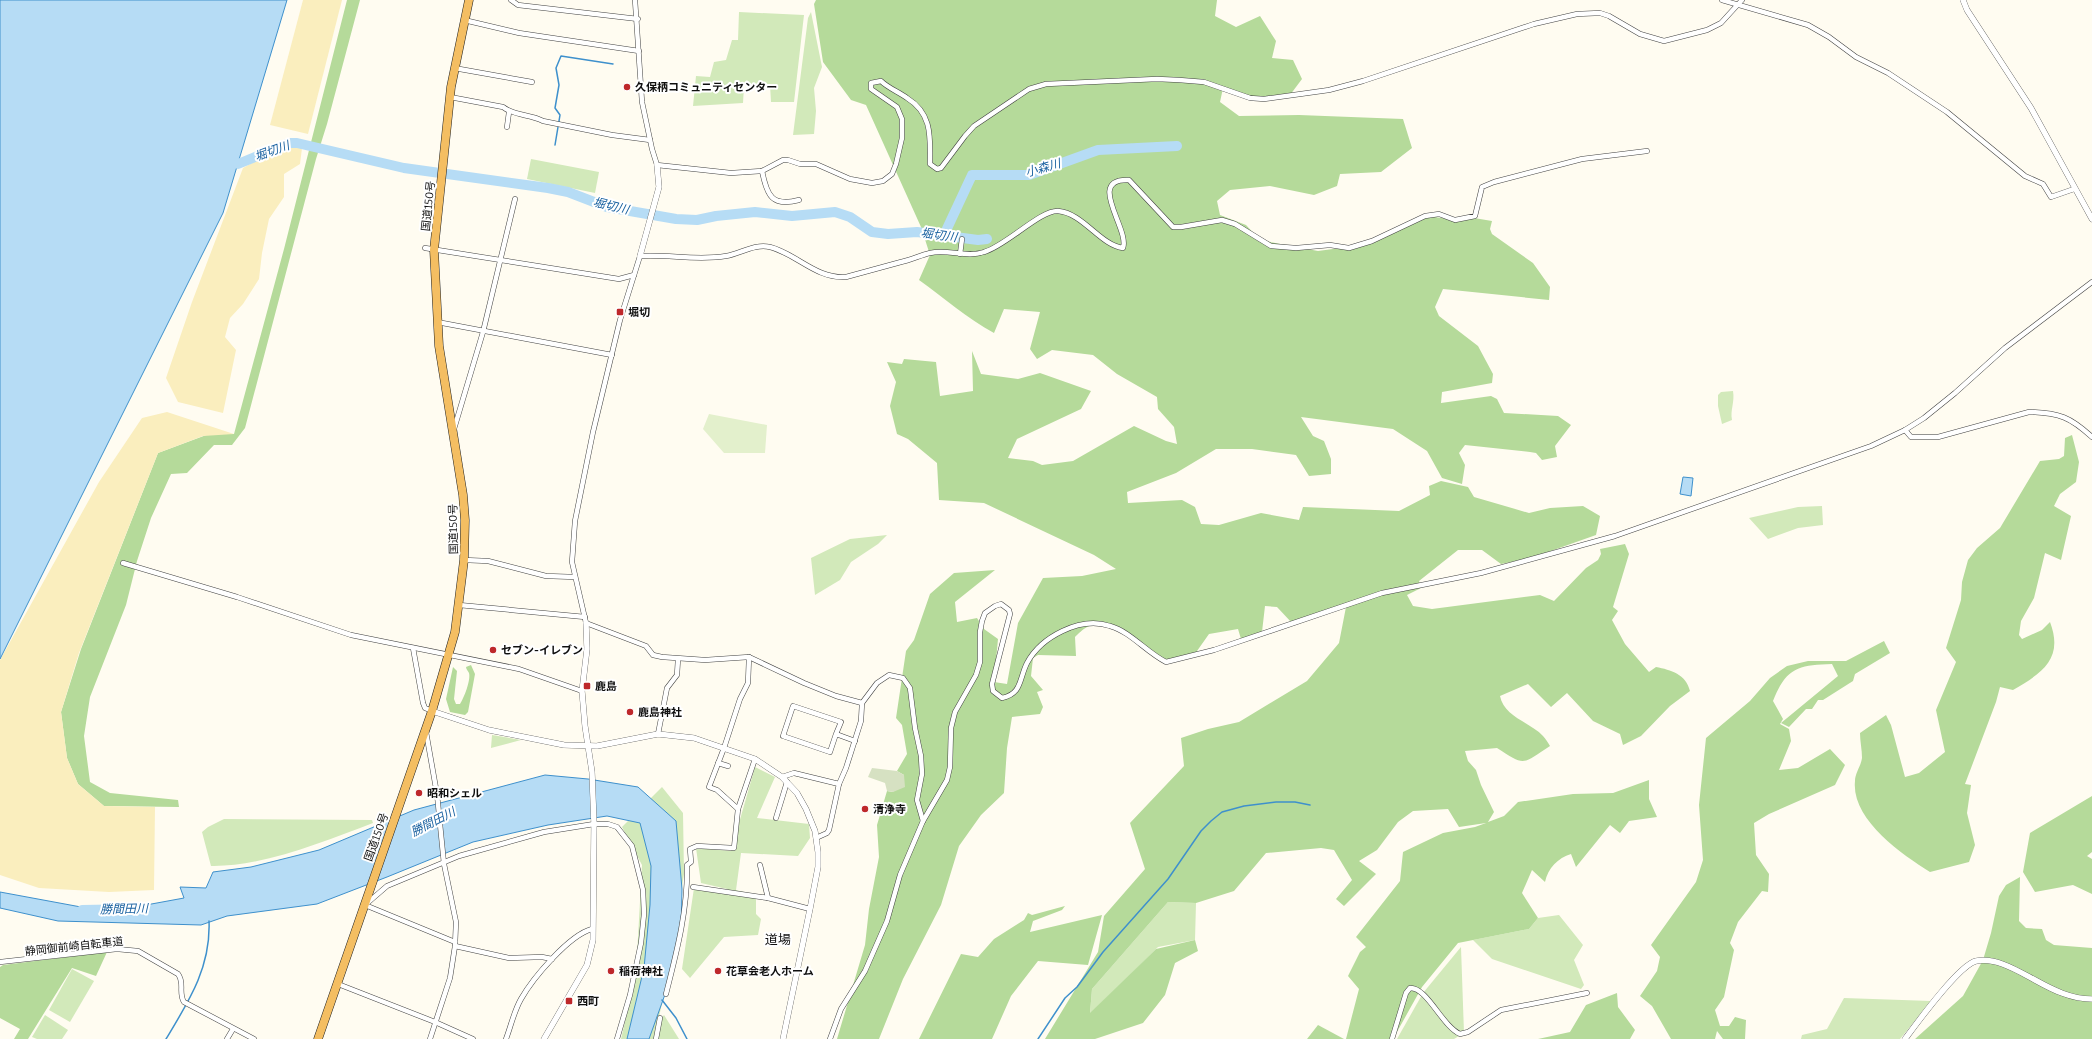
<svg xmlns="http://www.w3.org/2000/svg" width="2092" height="1039" font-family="Bitter,'Noto Sans JP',serif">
	<rect width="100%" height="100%" fill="#fffcf1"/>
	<g fill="#d2e9ba">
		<polygon points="739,12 804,15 794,102 771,102 770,85 744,86 743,103 693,106 696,76 710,77 714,62 726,60 732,40 738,40"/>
		<polygon points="811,12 822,67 814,88 816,111 814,134 793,135 808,18"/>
		<polygon points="531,159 599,172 595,193 527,179"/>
		<path d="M1733,391C1735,402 1730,410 1732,420L1722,424L1718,406V395L1721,392Z"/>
		<polygon points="1822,506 1823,525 1798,528 1768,539 1749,518 1798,507"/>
		<polygon points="887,535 878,544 851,562 840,580 815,595 811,558 850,539"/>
		<polygon points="492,735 521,740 491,748"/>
		<polygon points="755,767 775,777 757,818 809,824 810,838 798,856 741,853 736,890 756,895 756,914 761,919 758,935 724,937 690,978 682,969 694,888 729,892 727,889 701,883 696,848 731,851"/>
		<polygon points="662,787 683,813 684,874 667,981 654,1039 621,1039 636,974 642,865 622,827"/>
		<path d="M224,819L372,820L373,823C325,841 263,867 211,866L202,832L208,827Z"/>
		<polygon points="1168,902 1196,903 1195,940 1158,947 1090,1014 1092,989"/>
		<polygon points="1559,915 1583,945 1574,960 1584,985 1581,989 1492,959 1473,940 1529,929 1538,918"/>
		<polygon points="1461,947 1464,1033 1454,1039 1397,1039 1423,993"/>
		<polygon points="72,969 94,981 70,1022 49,1010"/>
		<polygon points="1844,998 1931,1001 1900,1039 1801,1039 1802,1035 1827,1029"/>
		<polygon points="45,1015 68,1030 62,1039 37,1039 32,1037"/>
		<polygon points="664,1015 679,1039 657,1039 659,1021"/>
	</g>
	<g fill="#b5da9a">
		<polygon points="347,0 360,0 327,124 316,159 245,428 232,445 214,445 187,473 171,474 151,518 137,561 126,605 90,697 84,736 90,782 110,793 178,800 179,807 104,806 78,784 67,758 61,712 81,649 158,453 209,434 234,434 284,249"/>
		<path d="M816,0H1217L1215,16L1236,27L1260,16L1276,41L1272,58L1293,60L1302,79L1290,95L1250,98L1223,88L1220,102L1239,116L1299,115L1403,119L1412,148L1381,172L1340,174L1337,186L1314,195L1270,186L1230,190L1217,201L1220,215L1246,225L1260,240L1318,251L1355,246L1428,216L1455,220L1474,218L1492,221L1490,229L1492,234L1533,263L1550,287L1549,300L1443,289L1435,307L1439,316L1478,346L1493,374L1492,383L1442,392L1441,403L1491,396L1497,399L1504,413L1558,416L1571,425L1555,446L1557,457L1542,460L1536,453L1530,452L1465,445L1459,453L1465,465L1462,484L1442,478L1427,451L1393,429L1301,417L1313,436L1324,441L1331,459V474L1309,476L1296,455L1252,449H1216L1176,473L1127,492L1128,503L1182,500L1195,507L1201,524L1219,525L1261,513L1299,520L1303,507L1399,511L1430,495L1429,486L1441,481L1468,487L1474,497L1529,513L1550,508L1583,506L1600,516L1596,535L1531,558L1501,564L1482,550H1458L1419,581L1421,588L1407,595L1413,606L1432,609L1540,595L1554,601L1586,568L1598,560L1601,554L1600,549L1625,544L1629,554L1613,607L1618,611L1612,620L1625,644L1649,672L1656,667C1671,670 1686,674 1690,691L1670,706L1641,736L1623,745L1620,734L1593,721L1567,693L1551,707L1528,684L1500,696C1504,717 1530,722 1543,736C1546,739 1548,743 1550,746C1522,764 1526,767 1497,748L1465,751L1468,761L1476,770L1481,785L1494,812L1488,822L1504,816L1518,802L1573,794L1613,793L1649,780V799L1657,817L1629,821L1620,833L1610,825L1576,867L1571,854C1558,858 1548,868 1545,882L1532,870L1522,893L1538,918L1529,929L1458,943L1422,987L1393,1039H1346L1359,989L1348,976L1360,952L1366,947L1356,937L1400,881L1403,852L1443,833L1475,827L1486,823L1459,827L1448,809L1413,811L1398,822L1377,850L1359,861L1376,874L1344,906L1336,899L1352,880L1334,850L1321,848L1266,853L1234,891L1196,903L1168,902L1092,989L1090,1013L1156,949L1195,940L1198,951L1175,963L1165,995L1143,1023L1095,1039H1045L1098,952L1104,916L1145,869L1130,823L1184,766L1181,738L1208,729L1239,722L1307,681L1339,643L1346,607L1292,623L1277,607L1265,606L1262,632L1241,639L1238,629L1209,634L1197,651L1198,655C1184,658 1170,663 1156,656C1136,646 1112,616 1087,627C1083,629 1078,634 1075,637L1076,656L1038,655L1033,658L1031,676L1043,690L1037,692L1043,707L1040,714L1012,717L1007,748L1004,793L981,815L959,846L941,905L903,979L879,1039H837L865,945L869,909L879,857L877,825L887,791L893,792L904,775L897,771L907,754L902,725L896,718L906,651L914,640L930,594L954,573L995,570L955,602L957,622L977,618L984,629L998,639L994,682L1007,684L1018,623L1043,578L1082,576L1116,569L1094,555L984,503L939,500L937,463L908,439L897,434L890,406L896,382L887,362L902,364L904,359L936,362L940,396L973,391L972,351L981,374L1018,379L1040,373L1091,391L1081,409L1017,439L1008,458L1033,461L1042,465L1073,461L1134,426L1166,441L1177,444L1174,427L1158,409L1157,397L1117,374L1093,355L1052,350L1037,359L1030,349L1040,312L1004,309L994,333C967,318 944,298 919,280L930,255L921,227L866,105L851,100L823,62L814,4Z"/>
		<path d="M2072,435L2079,462L2076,482L2060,494L2054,506L2071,516L2061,560L2045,553L2034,598L2021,621L2019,635L2022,639L2042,630L2050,622C2064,659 2042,673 2013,690L2000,687L1996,702L1965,784L1971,785L1967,813L1975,845L1969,862L1930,872C1901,854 1851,819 1855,781C1855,773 1861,766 1862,758C1862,750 1860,741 1860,733L1886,715L1891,725L1905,777L1919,773L1945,752L1936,710L1956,662L1946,648L1961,600L1962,582L1968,560L1977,548L2000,528L2040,461L2059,459L2064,456L2065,438Z"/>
		<path d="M1884,641L1890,653L1855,674L1853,681L1823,700H1818L1812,709H1806L1789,727L1781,723L1838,676L1832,664C1798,665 1786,668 1773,701L1783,719L1780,724L1789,729L1791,741L1779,770L1798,768L1830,749L1845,765L1835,785L1769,814L1754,823L1756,855L1769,874L1768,892L1762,891L1738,922L1730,943L1734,950L1724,997L1715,1010L1720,1026H1729L1735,1017L1746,1020L1745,1039H1723L1717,1031L1715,1039H1671L1652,1006L1640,996L1657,971L1660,957L1651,945L1696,882L1703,860L1699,805L1706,738L1750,701L1770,678L1787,666L1808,661H1846Z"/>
		<path d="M471,665L475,674L468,712L465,715L450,712L446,699L453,667L457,671L454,699L456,704H460C464,698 471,680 469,673C468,671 466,669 466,667Z"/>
		<polygon points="2092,796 2092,852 2087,856 2092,859 2092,894 2073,885 2035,892 2023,872 2030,833"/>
		<polygon points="2020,877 2019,921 2026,928 2042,929 2046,940 2054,945 2092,948 2092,1039 1915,1039 1963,996 1983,960 1991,933 1999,896 2006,885"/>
		<polygon points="1065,906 1062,910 1033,921 1030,932 1102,915 1088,965 1038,961 1011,996 992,1039 919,1039 961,954 978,957 994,939 1024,920 1028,913 1032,915"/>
		<polygon points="107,952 96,976 72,968 28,1039 14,1039 20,1029 0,1018 0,967 3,965"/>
		<polygon points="1617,993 1618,1007 1635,1030 1630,1039 1538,1039 1570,1032 1586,1005"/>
		<polygon points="1318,1025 1344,1039 1307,1039"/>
	</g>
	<g fill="#faeebe">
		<polygon points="303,0 342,0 308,134 270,125"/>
		<polygon points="286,144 302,148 300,164 284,174 284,197 269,219 262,253 259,279 243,304 230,318 225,337 236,350 223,413 178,402 166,378 192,302 243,168"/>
		<polygon points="167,412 234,434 203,436 158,453 79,653 61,712 67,758 78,784 104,806 155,807 154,890 109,892 39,888 0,875 0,660 99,482 142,418"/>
	</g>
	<polygon fill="#d6e1c2" points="872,768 897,771 904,775 905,787 893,792 887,791 885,783 868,777"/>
	<polygon fill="#e3f0cc" points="709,414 767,425 765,453 724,453 703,429"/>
	<g fill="#b6dcf5" stroke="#3e90cc">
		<polygon points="0,0 287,0 223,213 0,659"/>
		<polygon points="1683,477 1693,478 1691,496 1680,494"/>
		<polygon points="545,775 588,779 638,787 676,821 682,889 681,934 668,986 649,1039 627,1039 644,968 650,905 651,866 640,823 607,816 548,825 473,842 387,877 317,904 227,916 201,925 58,921 0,908 0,892 108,912 184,898 180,887 206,888 213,872 251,867 319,850 414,810"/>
	</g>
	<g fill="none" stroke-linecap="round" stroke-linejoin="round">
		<g stroke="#3e90cc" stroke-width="1.5">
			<polyline points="555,145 560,115 555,108 559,85 556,68 561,56 613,64"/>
			<polyline points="662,1000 676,1018 687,1039"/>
			<path d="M166,1039C189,1001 211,967 209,921"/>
			<polyline points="1038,1039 1065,998 1077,987 1103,952 1168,879 1201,831 1211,821 1222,812 1244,806 1276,802 1295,802 1310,805"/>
		</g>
		<g stroke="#b6dcf5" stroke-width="10">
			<polyline points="238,164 289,143 297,143 404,168 548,188 568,192 607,207 676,219 697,220 716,216 755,212 792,216 835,212 850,217 872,232 888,234 917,232 978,240 987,239"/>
			<polyline points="944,235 972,175 1029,175 1098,150 1177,146"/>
			<polyline points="82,910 138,909"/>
		</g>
		<g stroke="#424242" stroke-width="5.5">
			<g id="minor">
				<polyline points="511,0 518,5 638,19"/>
				<path d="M635,0L642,102L652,149L657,165L731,173L762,171L783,160H788L800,164H816L850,179L872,183L883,181L892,174L896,164L902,138V119L897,107L871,89V83L881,81C888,88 899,92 907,98C933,114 930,138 930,164L937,169L941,168L965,136L974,126L1029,89L1046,84L1157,79L1179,80L1204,82L1250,98L1264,99L1329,90L1363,81L1534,24L1577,14L1600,13L1609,16L1640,34L1664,41L1707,30L1721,23L1742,0"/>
				<polyline points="1722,0 1808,25 1829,37 1856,57 1888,73 1947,112 2025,176 2043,184 2051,197 2074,189"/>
				<polyline points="464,20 519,33 639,51"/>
				<polyline points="454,68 532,82"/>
				<path d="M450,97L503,107C514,116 530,114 543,121L612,135L650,140"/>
				<polyline points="507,127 509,112"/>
				<path d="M762,171C767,196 772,207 799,200"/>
				<polyline points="425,248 619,279 634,275"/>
				<polyline points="960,254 962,239"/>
				<polyline points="437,322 612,355"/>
				<polyline points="454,429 483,332 515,199"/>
				<path d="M1905,430L1911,437H1938L2029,412C2060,413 2070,417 2092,437"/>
				<polyline points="464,560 488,561 546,576 575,577"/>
				<polyline points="123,563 237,597 351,635 519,669 582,691"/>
				<polyline points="459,605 585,617"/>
				<polyline points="413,648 423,703 425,708 432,711"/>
				<path d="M862,703L836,696L804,683L749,657L705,660L662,657L653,655L646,646L586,623L572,562L575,521L593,432L620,320L640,256C669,254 697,261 726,256C740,254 755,243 770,247C797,254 816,279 846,277C864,272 883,267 901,262C911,260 921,255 930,253C948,249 967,258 984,252C1006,246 1040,210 1058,211C1083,213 1100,245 1123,248C1130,229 1085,178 1129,180L1173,227H1181L1222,220L1235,224L1271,246L1296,248L1330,245L1349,248L1372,241L1425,216L1439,214L1455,220L1475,216L1482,187L1494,182L1582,159L1647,151"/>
				<polyline points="426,732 437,794 444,864 456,922 455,946 450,978 430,1039"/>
				<polyline points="658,734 667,688 677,675 678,659"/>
				<polyline points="836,734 841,722 793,706 783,736 830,752 836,734 855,741"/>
				<polyline points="718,763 728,766"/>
				<polyline points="782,777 794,773 839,784"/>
				<polyline points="738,809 755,759"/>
				<polyline points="776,818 787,782"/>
				<polyline points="816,838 827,833 829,830 839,784 846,768 861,721 862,703 877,683 889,675 903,678 910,688 915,728 921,756 922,774 917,800 923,821"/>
				<polyline points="760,865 768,898"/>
				<polyline points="693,887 768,898 810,909"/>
				<polyline points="455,942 365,905 387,886 459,856 544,832 594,824 608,824 617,827 632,846 643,890 644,914 641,943 630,995 617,1039"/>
				<polyline points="455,946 509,958 542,957 552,959"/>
				<path d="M0,962L117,949L138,951L178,974C185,983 178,993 184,1002L254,1039"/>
				<polyline points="338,984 435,1022 473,1039"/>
				<path d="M666,994C677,951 688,909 687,865L691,862L690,849L697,846L734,848L738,809L717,790L709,787L724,748L740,699L748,683L749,657"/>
				<polyline points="227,1039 233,1029"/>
				<path d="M506,1039C511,1026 514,1011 521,999C533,978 569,935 592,929"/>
				<polyline points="656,1039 660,1018"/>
				<path d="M830,1039L841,1009L865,971L887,921L900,875L923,821L947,780L950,767L951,728L955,712L976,675L980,662V632L982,621L985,613L995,606L1001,604L1009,610L1010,614L992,684L993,691L1002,698C1022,694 1019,679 1027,663C1041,637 1080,616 1110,626C1131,632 1146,652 1166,662L1214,650L1382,593L1481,573L1615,536L1871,446L1905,430L1924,418L1955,393L2005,348L2092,282"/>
				<path d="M1392,1039L1406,993L1410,988C1427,987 1442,1026 1460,1034L1468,1032L1501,1010L1587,993"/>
			</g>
		</g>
		<g stroke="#424242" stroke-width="6">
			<g id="tertiary">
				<polyline points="1963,0 1967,10 2031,108 2092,219"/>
				<polyline points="640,256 659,187 657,165"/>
				<polyline points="432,711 489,730 564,745 597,746 658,734 694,738 755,759 782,777 797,793 806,809 815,831 818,852 818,867 810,909 783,1039"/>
				<polyline points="544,1039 587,965 593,940 594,824 592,772 585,726 582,691 587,649 586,623"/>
				<path d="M1905,1039C1917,1023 1959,965 1976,961C1996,957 2018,971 2035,980C2053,990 2071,999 2092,999"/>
			</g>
		</g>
		<g stroke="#202020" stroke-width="9">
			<polyline id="trunk" points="318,1039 432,711 455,632 464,560 465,520 463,495 439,346 434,250 451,87 469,0"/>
		</g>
		<use href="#minor" stroke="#fff" stroke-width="4.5"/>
		<use href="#tertiary" stroke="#fff" stroke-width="5.5"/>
		<use href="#trunk" stroke="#f4be62" stroke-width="8"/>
	</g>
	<g fill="#be282b" stroke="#fff" stroke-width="1.5">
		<circle cx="627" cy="87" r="4"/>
		<rect x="616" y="308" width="8" height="8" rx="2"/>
		<circle cx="493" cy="650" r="4"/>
		<rect x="583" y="682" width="8" height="8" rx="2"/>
		<circle cx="630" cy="712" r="4"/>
		<circle cx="419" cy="793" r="4"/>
		<circle cx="865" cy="809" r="4"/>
		<circle cx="611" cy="971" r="4"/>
		<circle cx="718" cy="971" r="4"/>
		<rect x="565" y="997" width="8" height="8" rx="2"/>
	</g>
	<g text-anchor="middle" stroke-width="4" stroke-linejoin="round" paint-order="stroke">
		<g font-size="11" font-weight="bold" fill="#0f0f0f" stroke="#fff" text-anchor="start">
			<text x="635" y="91">久保柄コミュニティセンター</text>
			<text x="628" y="316">堀切</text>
			<text x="501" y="654">セブン-イレブン</text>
			<text x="595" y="690">鹿島</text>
			<text x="638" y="716">鹿島神社</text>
			<text x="427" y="797">昭和シェル</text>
			<text x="873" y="813">清浄寺</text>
			<text x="619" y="975">稲荷神社</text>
			<text x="726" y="975">花草会老人ホーム</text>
			<text x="577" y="1005">西町</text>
		</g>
		<g font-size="11" fill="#0f0f0f" stroke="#fff">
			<text transform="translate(428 206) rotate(-84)" y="4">国道150号</text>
			<text transform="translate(453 529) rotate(-91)" y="4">国道150号</text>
			<text transform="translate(376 837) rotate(-70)" y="4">国道150号</text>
			<text transform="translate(74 946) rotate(-6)" y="4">静岡御前崎自転車道</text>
		</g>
		<g font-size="12" font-style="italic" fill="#1961a0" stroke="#fff">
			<text transform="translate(272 151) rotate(-20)" y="4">堀切川</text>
			<text transform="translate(1043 168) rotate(-16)" y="4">小森川</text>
			<text transform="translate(611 206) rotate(13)" y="4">堀切川</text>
			<text transform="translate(939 235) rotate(8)" y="4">堀切川</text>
			<text transform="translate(433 822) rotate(-27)" y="4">勝間田川</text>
			<text transform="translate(124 909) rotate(-1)" y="4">勝間田川</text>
		</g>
		<g font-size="13" fill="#0f0f0f" stroke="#fff">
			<text x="778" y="944">道場</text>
		</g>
	</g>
</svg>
